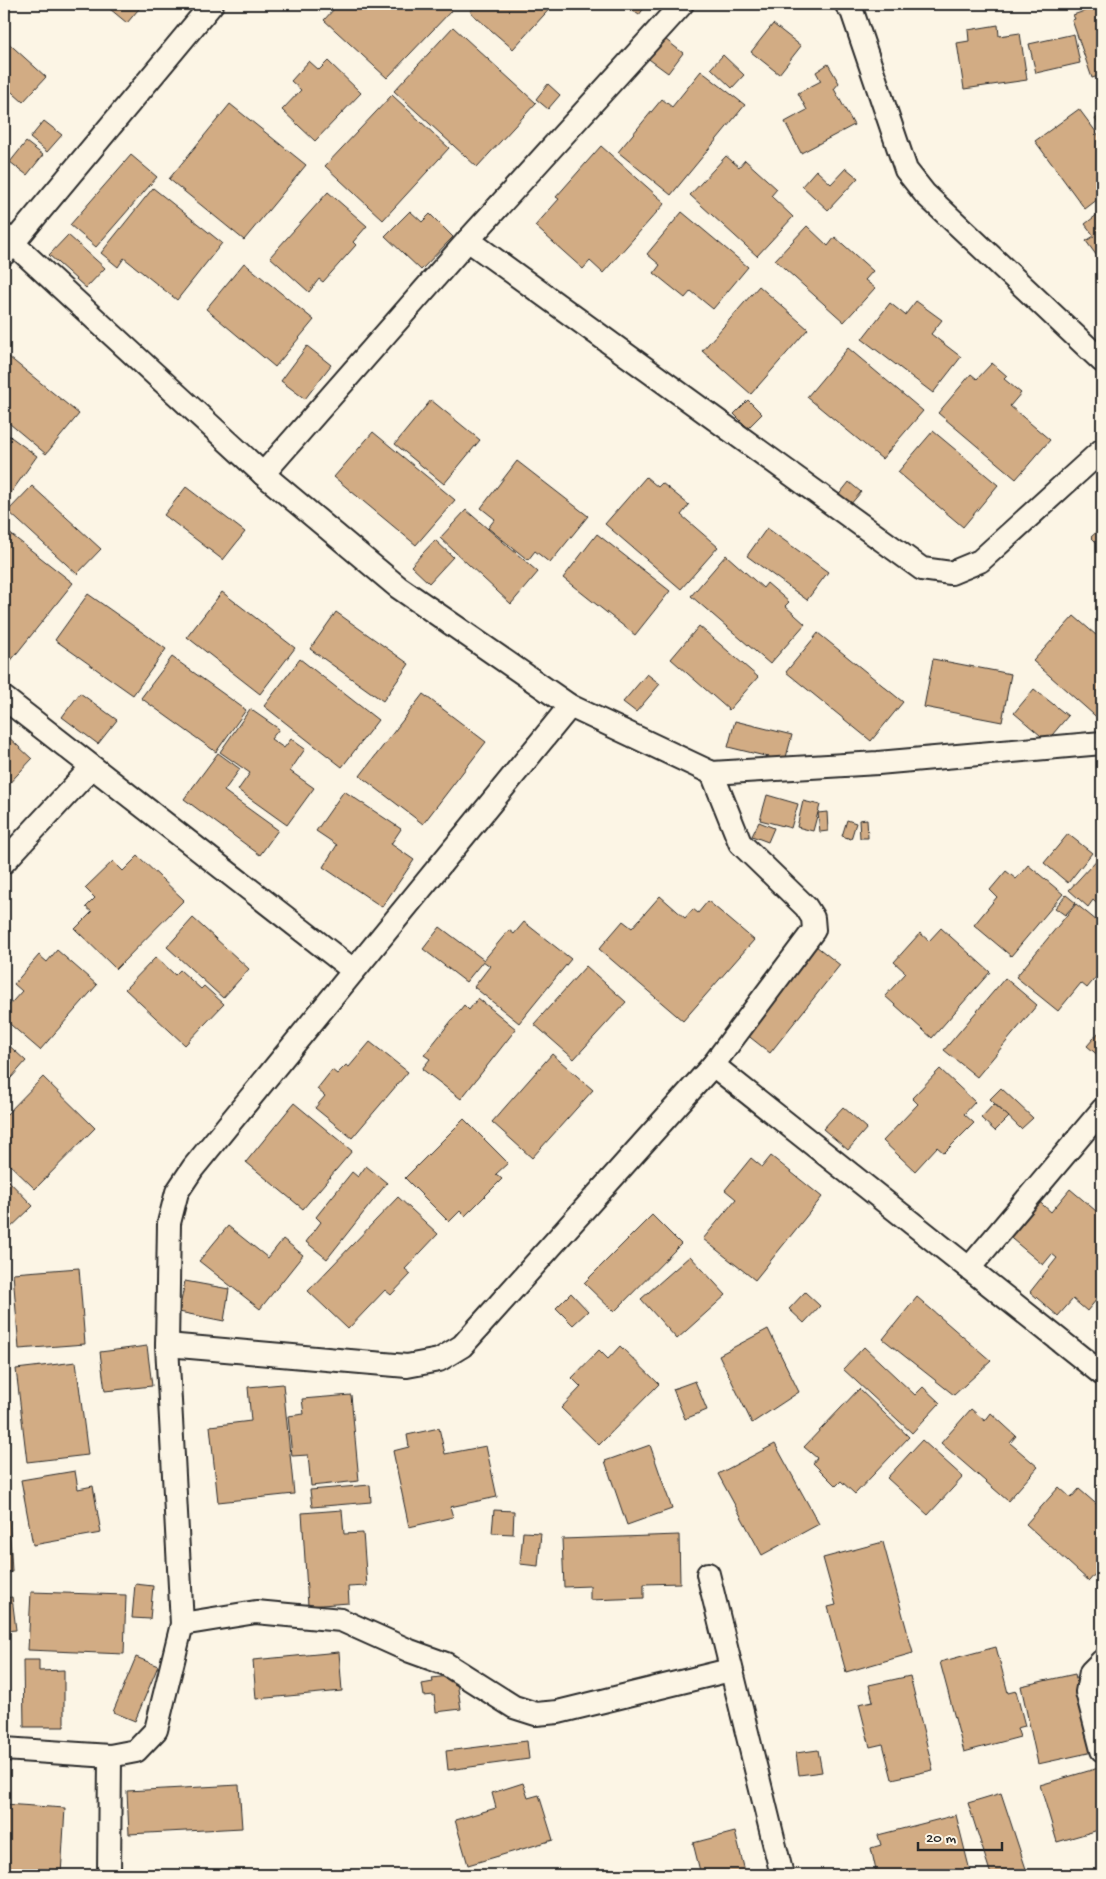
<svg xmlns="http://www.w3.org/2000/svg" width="1106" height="1879" font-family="'Gochi Hand',sans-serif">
	<rect width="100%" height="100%" fill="#fcf5e5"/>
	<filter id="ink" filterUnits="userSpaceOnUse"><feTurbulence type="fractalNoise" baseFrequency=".02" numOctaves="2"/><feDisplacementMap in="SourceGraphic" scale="10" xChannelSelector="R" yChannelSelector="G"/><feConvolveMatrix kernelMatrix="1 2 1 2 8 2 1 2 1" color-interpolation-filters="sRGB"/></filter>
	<g filter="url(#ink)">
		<g fill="#d2ac84" stroke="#2b2b2b">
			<polygon points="104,4 143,4 127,23"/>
			<polygon points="328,4 445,4 452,10 387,78 324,20 334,9"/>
			<polygon points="477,4 554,4 513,49 470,12"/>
			<polygon points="623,4 647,4 639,15"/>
			<polygon points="1096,7 1097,11 1102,10 1102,75 1092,78 1072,20 1075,19 1073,15"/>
			<polygon points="773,24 801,46 779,74 751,52"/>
			<polygon points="998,25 999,36 1020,33 1027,80 964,89 957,43 969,41 968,30"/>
			<polygon points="453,27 536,103 477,167 394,91"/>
			<polygon points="1074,34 1080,63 1036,73 1029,44"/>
			<polygon points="661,36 683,53 668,73 646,57"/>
			<polygon points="4,39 46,77 23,102 4,85"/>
			<polygon points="723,55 744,75 732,88 711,68"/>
			<polygon points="309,61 319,70 328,61 361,93 315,141 282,110 301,90 291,81"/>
			<polygon points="828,64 839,83 834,89 854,125 801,153 785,122 807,110 798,93 821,81 816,72"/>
			<polygon points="701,71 745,105 671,195 618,152 662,99 672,107"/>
			<polygon points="548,84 560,95 548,109 536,99"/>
			<polygon points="392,95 449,148 383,220 325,166"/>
			<polygon points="230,104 306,165 244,240 169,179"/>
			<polygon points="1079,109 1102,140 1102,196 1085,209 1035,141"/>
			<polygon points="1102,114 1102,130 1095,119"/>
			<polygon points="44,121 62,135 47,152 30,138"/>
			<polygon points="26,142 43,155 27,175 10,162"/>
			<polygon points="601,146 665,203 603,273 590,261 583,269 535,226 559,199 556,197"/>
			<polygon points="131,155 157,177 96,247 70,225"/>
			<polygon points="726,156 739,167 745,160 777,189 771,196 793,217 757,256 690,195"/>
			<polygon points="846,168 858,178 828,210 802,186 816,170 831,184"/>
			<polygon points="153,188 222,243 177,300 124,258 118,267 101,253"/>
			<polygon points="328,192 367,226 353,242 356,245 323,282 319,279 309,292 270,257"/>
			<polygon points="410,211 422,222 430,214 453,237 421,270 385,236"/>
			<polygon points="1102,211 1102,263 1086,241 1094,236 1085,224"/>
			<polygon points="682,212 748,267 713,309 691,291 685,298 654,273 660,265 647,254"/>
			<polygon points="807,226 828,246 835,237 873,271 865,280 875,288 844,322 775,260"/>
			<polygon points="68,235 105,268 86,288 49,255"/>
			<polygon points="244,263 314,320 275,367 206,309"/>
			<polygon points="759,286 808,329 751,394 702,351"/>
			<polygon points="916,301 942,320 931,334 961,357 933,393 862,339 890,303 905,315"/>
			<polygon points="307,346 331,365 305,399 281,381"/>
			<polygon points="848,348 923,411 882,459 807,397"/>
			<polygon points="4,353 79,414 46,454 4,419"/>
			<polygon points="992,363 1007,376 1004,379 1021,393 1010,406 1050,440 1016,479 938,413 971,374 977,379"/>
			<polygon points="431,400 480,440 444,484 395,444"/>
			<polygon points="748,400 762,414 748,428 734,414"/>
			<polygon points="933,431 998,485 963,527 898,472"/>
			<polygon points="4,432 37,456 5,501 4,501"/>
			<polygon points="373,432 455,500 416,545 334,477"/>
			<polygon points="517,461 588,516 550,563 535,551 528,560 488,528 495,519 481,508"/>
			<polygon points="646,477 658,487 662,483 689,505 681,515 718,547 681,589 605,524"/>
			<polygon points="849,482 861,492 844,512 833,502"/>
			<polygon points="32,486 101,549 77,574 8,511"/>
			<polygon points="186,487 245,532 223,560 164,515"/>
			<polygon points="466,510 538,572 511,604 440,538"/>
			<polygon points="1102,527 1102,548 1091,537"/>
			<polygon points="767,528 828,572 807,600 747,556"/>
			<polygon points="4,529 73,583 5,668 4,667"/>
			<polygon points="597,534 670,591 635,635 563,578"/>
			<polygon points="435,540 453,557 429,583 411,566"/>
			<polygon points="726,555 763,588 767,583 789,602 785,606 805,624 770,664 691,596"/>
			<polygon points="222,592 295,648 260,694 187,637"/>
			<polygon points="88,594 166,649 133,695 55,640"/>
			<polygon points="336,612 409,664 383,701 310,649"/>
			<polygon points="1074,616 1096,635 1102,628 1102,722 1033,661"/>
			<polygon points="699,626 758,677 729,710 671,659"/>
			<polygon points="818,633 903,702 871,741 786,672"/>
			<polygon points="172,657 246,710 216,752 141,698"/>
			<polygon points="300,659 378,720 342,767 264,706"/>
			<polygon points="933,659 1011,674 1002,722 924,707"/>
			<polygon points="647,674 660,684 636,712 623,702"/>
			<polygon points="1034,689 1068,716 1047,741 1014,713"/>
			<polygon points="80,693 117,720 98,744 62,717"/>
			<polygon points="423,694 486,742 423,824 360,776"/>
			<polygon points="250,709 279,729 271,739 284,748 291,739 305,749 290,771 314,788 287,825 238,790 250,773 220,752"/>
			<polygon points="735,721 792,735 785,761 728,747"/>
			<polygon points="4,733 32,759 4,789"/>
			<polygon points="218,753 240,769 224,791 278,830 260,855 184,799"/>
			<polygon points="344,791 401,829 391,844 414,860 382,907 323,867 337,845 316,831"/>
			<polygon points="767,795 798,804 791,828 760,820"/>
			<polygon points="803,801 820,805 813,831 797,827"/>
			<polygon points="827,812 828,831 820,832 818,813"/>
			<polygon points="867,819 868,838 860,838 859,820"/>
			<polygon points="847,820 856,823 851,839 842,836"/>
			<polygon points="759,822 774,828 768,842 752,836"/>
			<polygon points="1068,834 1092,853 1068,883 1044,863"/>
			<polygon points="1102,854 1102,908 1093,900 1088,907 1069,890"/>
			<polygon points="138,856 184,900 116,969 75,929 92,912 86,907 95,898 85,888 113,861 123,871"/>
			<polygon points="1028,865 1063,894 1011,956 974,925 997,897 990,890 1006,871 1016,879"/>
			<polygon points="1066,895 1076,903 1065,915 1055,908"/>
			<polygon points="660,896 685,918 693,909 698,913 708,901 754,940 683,1021 599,949 623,921 632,928"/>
			<polygon points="1076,904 1102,925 1102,970 1087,988 1081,983 1058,1011 1016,977"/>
			<polygon points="193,918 249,969 223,998 167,947"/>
			<polygon points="524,922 571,959 519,1023 474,987 490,966 483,961 509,930 514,934"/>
			<polygon points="440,927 484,960 466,982 423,949"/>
			<polygon points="941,928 990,972 932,1038 885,996 906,973 894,962 920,933 929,941"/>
			<polygon points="816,946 840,965 770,1053 746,1034"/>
			<polygon points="57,950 97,985 40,1050 4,1019 4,1011 22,991 14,984 39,955 47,962"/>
			<polygon points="156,957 175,975 180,970 201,989 204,986 224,1004 185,1045 125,989"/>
			<polygon points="586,966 626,1002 574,1059 534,1024"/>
			<polygon points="1005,978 1037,1005 977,1077 944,1050"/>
			<polygon points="478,998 516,1029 461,1099 422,1069 430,1059 424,1055 464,1005 469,1010"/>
			<polygon points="1099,1032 1102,1035 1100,1057 1087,1046"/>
			<polygon points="4,1041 26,1061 4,1086"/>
			<polygon points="370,1042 408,1072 352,1138 315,1108 325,1096 317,1089 332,1070 337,1074 346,1065 349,1067"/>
			<polygon points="552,1054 593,1090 532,1158 492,1122"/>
			<polygon points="940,1069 975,1102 964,1114 974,1123 944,1153 937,1147 915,1171 883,1141 918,1104 912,1098"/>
			<polygon points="43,1077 95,1128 35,1189 4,1159 4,1117"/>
			<polygon points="1001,1088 1033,1118 1021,1129 990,1099"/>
			<polygon points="294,1103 352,1151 303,1209 246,1162"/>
			<polygon points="994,1104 1009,1117 995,1131 981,1118"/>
			<polygon points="843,1107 867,1128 848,1150 823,1129"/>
			<polygon points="464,1119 508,1163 496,1174 502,1179 465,1216 460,1211 449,1222 405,1178"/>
			<polygon points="771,1156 822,1197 755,1280 703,1239 736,1199 725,1190 751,1158 762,1167"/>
			<polygon points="366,1166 387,1183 327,1259 306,1242 321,1222 316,1217 352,1172 358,1177"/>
			<polygon points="4,1176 33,1206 4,1234"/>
			<polygon points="1070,1189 1102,1216 1102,1293 1087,1311 1073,1299 1058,1316 1030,1292 1057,1258 1052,1254 1043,1265 1006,1234 1036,1199 1051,1212"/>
			<polygon points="398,1197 438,1234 405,1269 411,1274 391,1295 385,1290 348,1329 308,1291"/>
			<polygon points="652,1215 681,1244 614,1312 584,1283"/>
			<polygon points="228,1226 268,1258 283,1239 303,1255 260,1309 199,1261"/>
			<polygon points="690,1256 726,1295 677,1339 641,1299"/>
			<polygon points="79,1268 85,1344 19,1349 13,1273"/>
			<polygon points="185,1281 229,1289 224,1321 179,1312"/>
			<polygon points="805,1292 820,1306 804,1323 789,1309"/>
			<polygon points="571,1293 588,1311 573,1325 556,1308"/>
			<polygon points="917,1297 991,1361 954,1395 883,1339"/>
			<polygon points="768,1329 799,1392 752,1423 719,1355"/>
			<polygon points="147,1346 152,1386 105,1391 100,1352"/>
			<polygon points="620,1346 659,1384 599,1445 561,1408 581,1387 572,1378 599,1350 608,1359"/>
			<polygon points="864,1347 915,1395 923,1387 940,1403 912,1433 843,1369"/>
			<polygon points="76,1362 88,1455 27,1462 16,1369"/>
			<polygon points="695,1381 707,1410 685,1419 673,1389"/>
			<polygon points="283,1384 294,1494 218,1502 210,1426 251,1421 248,1387"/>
			<polygon points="859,1389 909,1437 855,1494 841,1481 836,1486 813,1463 817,1458 804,1447"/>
			<polygon points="351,1395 359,1481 311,1486 308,1455 292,1456 288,1416 304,1414 302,1399"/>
			<polygon points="971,1409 985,1421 991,1413 1016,1436 1010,1443 1038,1467 1008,1501 941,1443"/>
			<polygon points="439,1428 445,1454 486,1446 497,1497 450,1507 453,1517 409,1527 393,1451 409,1447 407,1435"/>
			<polygon points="922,1440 963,1477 928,1515 887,1478"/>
			<polygon points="775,1444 819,1524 762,1555 718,1474"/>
			<polygon points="650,1445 672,1509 627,1525 605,1461"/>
			<polygon points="75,1471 78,1489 93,1486 101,1533 33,1545 21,1480"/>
			<polygon points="4,1480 7,1480 12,1572 4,1572"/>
			<polygon points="370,1485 371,1502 312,1507 310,1490"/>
			<polygon points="1059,1487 1071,1498 1079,1489 1102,1509 1102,1566 1089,1581 1026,1524"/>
			<polygon points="342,1510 344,1534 363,1533 367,1586 348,1587 349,1603 308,1606 302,1513"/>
			<polygon points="494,1510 514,1511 513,1534 492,1533"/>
			<polygon points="523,1532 541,1533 538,1566 520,1564"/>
			<polygon points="679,1535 680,1583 644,1584 644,1598 590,1600 590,1586 564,1587 562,1539"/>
			<polygon points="883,1542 913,1653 846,1672 828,1607 836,1605 823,1558"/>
			<polygon points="135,1584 153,1586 150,1619 132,1618"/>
			<polygon points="31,1592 126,1595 124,1654 28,1650"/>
			<polygon points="12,1597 16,1630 4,1631 4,1598"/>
			<polygon points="996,1647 1008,1693 1016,1691 1025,1726 1017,1728 1020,1737 964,1752 940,1662"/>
			<polygon points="339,1652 342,1691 256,1699 253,1660"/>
			<polygon points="136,1657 158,1666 135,1721 113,1712"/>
			<polygon points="23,1660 39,1660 39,1671 64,1670 64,1727 24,1727"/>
			<polygon points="1075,1674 1093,1752 1038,1764 1021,1686"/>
			<polygon points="456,1675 461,1709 436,1712 434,1695 424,1696 422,1684 433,1682 432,1678"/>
			<polygon points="910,1676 933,1770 892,1779 883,1744 870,1747 859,1704 873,1701 869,1685"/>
			<polygon points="527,1741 529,1759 448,1770 446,1751"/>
			<polygon points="818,1750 822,1772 799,1775 796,1753"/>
			<polygon points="1102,1767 1102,1829 1057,1842 1040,1785"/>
			<polygon points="523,1783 528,1798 539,1795 553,1840 468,1865 455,1820 496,1808 492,1793"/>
			<polygon points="239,1785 242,1828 129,1834 127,1791"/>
			<polygon points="1001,1793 1028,1875 991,1875 968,1803"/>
			<polygon points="4,1804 65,1808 61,1875 4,1875"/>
			<polygon points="956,1815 971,1875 877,1875 871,1848 881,1845 878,1835"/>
			<polygon points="735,1832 746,1875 701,1875 693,1843"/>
		</g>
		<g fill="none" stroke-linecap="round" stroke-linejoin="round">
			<g stroke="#2b2b2b" stroke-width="26">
				<g id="minor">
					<polyline points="846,4 852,11 906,170 925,194 1102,361"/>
					<polyline points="4,235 263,474 398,587 570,706 712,773 878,763 1102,743"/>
					<polyline points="468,240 922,569 951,573 980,561 1102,450"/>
					<polyline points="4,254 212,4"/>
					<polyline points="263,474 468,240 682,4"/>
					<polyline points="4,698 353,970"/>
					<polyline points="4,862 92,767"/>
					<polyline points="713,1065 1102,1374"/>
					<polyline points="970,1267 1102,1110"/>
					<polyline points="167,1345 407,1366 439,1360 462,1346 713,1065 814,930 813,918 806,907 740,843 712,773"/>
					<polyline points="708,1574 782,1875"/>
					<polyline points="182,1624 256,1612 341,1620 410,1651 446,1664 514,1707 536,1714 558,1712 730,1670"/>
					<polyline points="1102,1661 1091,1672 1087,1692 1102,1750"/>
					<polyline points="4,1749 110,1756 136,1751 156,1730 182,1624 167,1345 169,1223 177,1192 193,1168 570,706"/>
					<polyline points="109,1875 110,1756"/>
				</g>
			</g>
			<use href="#minor" stroke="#fcf5e5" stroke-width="22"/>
		</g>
	</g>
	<rect width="1106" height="1879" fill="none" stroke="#fcf5e5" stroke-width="20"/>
	<rect x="10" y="10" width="1086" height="1859" fill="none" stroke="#2b2b2b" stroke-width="2" filter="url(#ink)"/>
	<path d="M918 1842v8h84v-8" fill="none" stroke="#2b2b2b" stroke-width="2.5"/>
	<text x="926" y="1842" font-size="15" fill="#2b2b2b" stroke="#fcf5e5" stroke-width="4" paint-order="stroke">20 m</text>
</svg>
